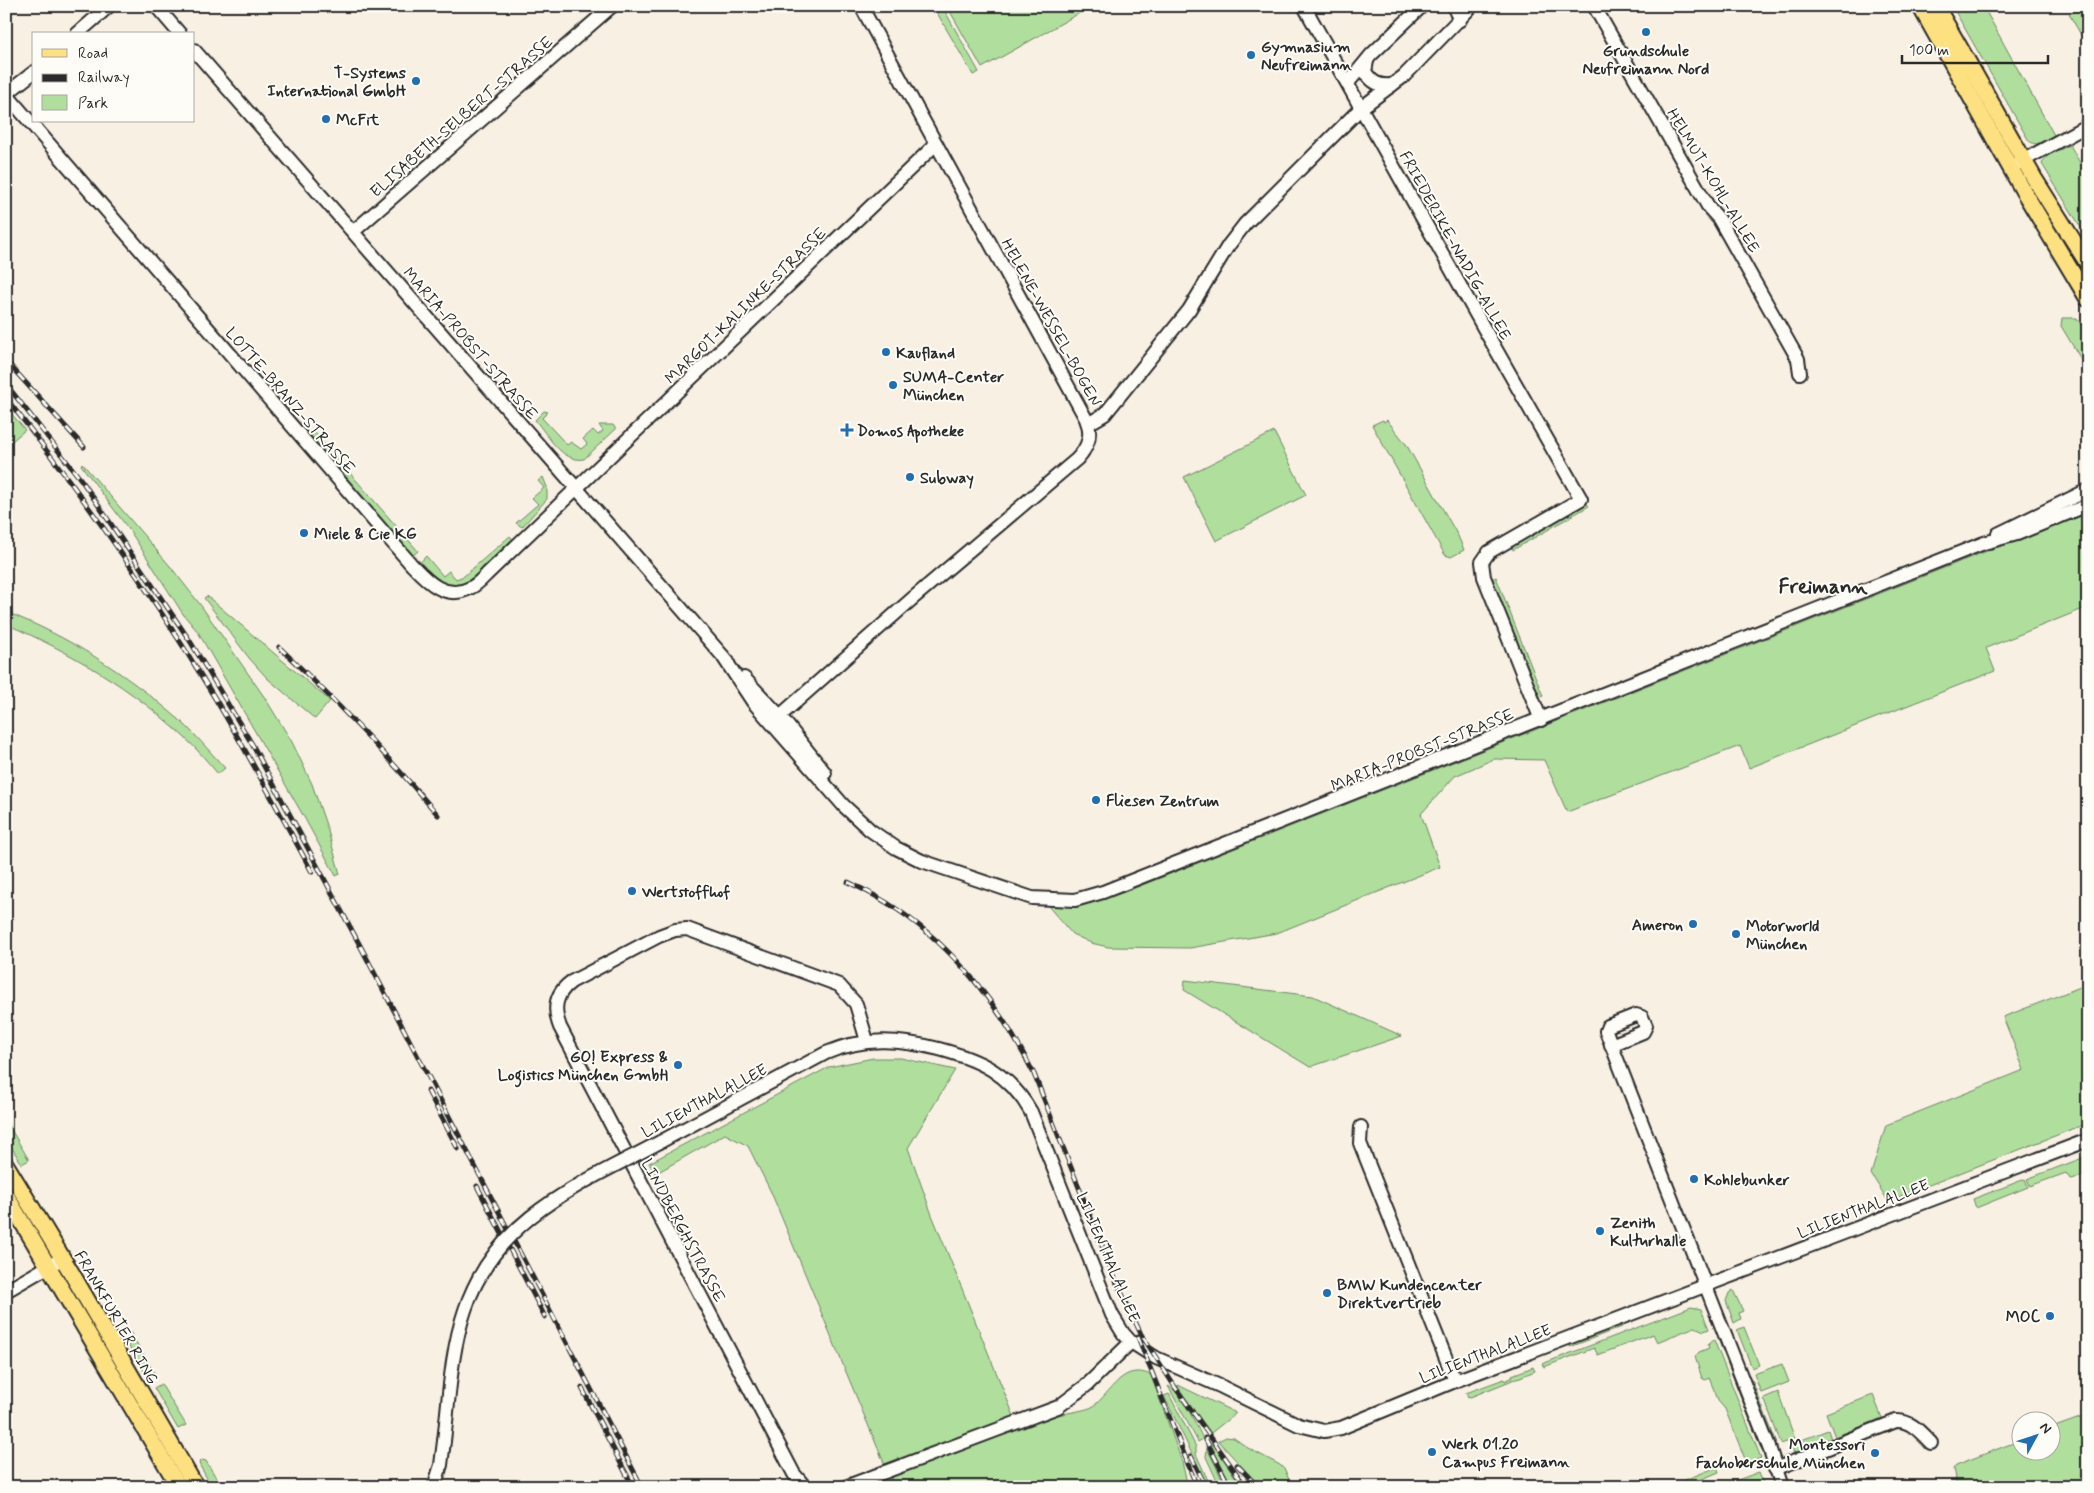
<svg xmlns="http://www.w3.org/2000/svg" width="2094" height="1493" font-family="Mynerve,sans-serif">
	<rect width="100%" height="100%" fill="#f9f0e4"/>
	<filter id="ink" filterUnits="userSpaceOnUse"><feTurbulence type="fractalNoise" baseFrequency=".02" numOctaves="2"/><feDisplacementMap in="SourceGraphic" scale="10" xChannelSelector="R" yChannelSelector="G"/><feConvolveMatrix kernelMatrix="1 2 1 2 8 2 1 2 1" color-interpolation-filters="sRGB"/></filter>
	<g filter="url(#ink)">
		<g fill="#afde9d" stroke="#6d8464">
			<polygon points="933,6 942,6 979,72 973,75"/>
			<polygon points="947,6 1092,6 982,68"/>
			<path d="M1952,6H1983L2054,135C2046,140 2038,148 2029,141Z"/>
			<polygon points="2088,6 2088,26 2083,28 2088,38 2088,47 2069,14"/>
			<path d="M2070,145L2088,177V239L2042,164C2044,154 2061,150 2070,145Z"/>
			<polygon points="2062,318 2077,318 2088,338 2088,371 2061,326"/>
			<polygon points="6,407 25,430 6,446"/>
			<path d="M544,411L548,412L542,418L567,445L571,442L581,449L587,444L583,439L593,430L598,435L603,431L599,425H613L616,429L584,459C562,463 547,434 535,420Z"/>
			<polygon points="1383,420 1384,422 1387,420 1406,444 1458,536 1464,550 1451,557 1445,555 1372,425"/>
			<polygon points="314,432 418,551 411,557 311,442 309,436"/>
			<polygon points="1274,432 1306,495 1216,541 1184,477"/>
			<polygon points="82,463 170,566 202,607 265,698 292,742 312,784 328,831 340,874 336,876 304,817 198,632 183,614 130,531 81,465"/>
			<polygon points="543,477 547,487 547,499 522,527 516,523 538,504 532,498 544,488 538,481"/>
			<polygon points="1587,504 1589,506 1513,550 1509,544 1529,533 1531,536"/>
			<polygon points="2088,511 2088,607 1986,648 1995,671 1749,768 1740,746 1567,812 1544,760 1494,759 1455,776 1421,814 1440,867 1277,933 1190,948 1108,947 1091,943 1072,934 1048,906 1075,906 1122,893"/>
			<path d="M510,536L515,542C493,562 465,602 431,579C426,575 422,569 418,565L426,556L443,576L449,571L456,579L464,576Z"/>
			<polygon points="1496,577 1543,696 1537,698 1490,580"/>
			<polygon points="207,596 330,701 315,719 267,678 249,658 204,598"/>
			<path d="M6,612C68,636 125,673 175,716C193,731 208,750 225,768L218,774C207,761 196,748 184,737C133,689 71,652 6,624Z"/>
			<polygon points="1185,980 1313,996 1402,1036 1310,1067 1184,990"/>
			<polygon points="2088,984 2088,1123 1888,1201 1871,1174 1886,1125 2024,1070 2003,1017"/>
			<path d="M873,1058H901L955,1070L908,1148L932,1215L1016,1421C1029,1419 1083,1412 1092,1407C1112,1393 1121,1362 1151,1375L1182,1462L1188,1487H894L771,1192L748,1146L725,1134L655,1174L649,1163L829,1067Z"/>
			<polygon points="6,1121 29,1160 22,1164 6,1139"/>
			<path d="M2088,1156C2088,1170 2086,1177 2070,1179L2066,1173L2030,1186L2027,1179Z"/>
			<polygon points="2025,1179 2028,1187 1976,1208 1973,1199"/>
			<polygon points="1733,1290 1743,1311 1739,1313 1741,1319 1734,1323 1726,1301 1729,1293"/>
			<polygon points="1691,1307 1701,1309 1709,1329 1704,1331 1695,1327 1657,1342 1653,1334 1598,1355 1594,1348 1544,1367 1542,1364"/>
			<polygon points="1623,1325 1622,1327 1570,1347 1571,1342"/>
			<polygon points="1744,1327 1759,1365 1752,1368 1737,1330"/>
			<polygon points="130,1332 155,1374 148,1378 123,1337"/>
			<polygon points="1718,1339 1722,1340 1765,1449 1762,1451"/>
			<polygon points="1714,1340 1761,1458 1747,1464 1725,1409 1719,1402 1709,1378 1705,1380 1702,1378 1695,1357 1699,1352 1709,1348 1708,1345"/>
			<polygon points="1782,1364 1789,1382 1761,1393 1754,1374"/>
			<polygon points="1533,1367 1535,1371 1468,1398 1466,1393 1504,1379 1505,1381 1513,1377 1512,1375"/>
			<polygon points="1749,1380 1752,1380 1777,1444 1775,1445"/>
			<polygon points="161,1384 186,1425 178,1429 154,1388"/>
			<polygon points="1178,1385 1236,1413 1211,1433 1178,1388"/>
			<path d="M1168,1386C1181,1391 1197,1426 1203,1439L1198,1442Z"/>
			<polygon points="1778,1392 1795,1439 1781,1444 1764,1398"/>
			<polygon points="1169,1394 1196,1447 1196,1454 1211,1487 1208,1487 1164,1396"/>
			<polygon points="1873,1395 1882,1418 1835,1437 1826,1413"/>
			<polygon points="2088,1415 2088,1487 1957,1487 1953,1469 1956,1465 2021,1440 2022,1450 2052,1450 2052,1428"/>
			<polygon points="1828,1430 1831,1439 1794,1454 1791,1444"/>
			<polygon points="1226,1437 1234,1438 1248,1448 1280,1465 1285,1470 1292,1487 1261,1487 1218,1441"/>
			<polygon points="1213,1444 1236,1478 1229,1480 1211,1445"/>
			<polygon points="1207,1448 1224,1483 1221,1484 1218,1483 1206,1457"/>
			<polygon points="202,1460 206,1461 220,1484 212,1487 200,1466 199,1463"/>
			<polygon points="1717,1467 1719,1472 1683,1487 1667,1487"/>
			<polygon points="1759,1472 1765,1487 1719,1487"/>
		</g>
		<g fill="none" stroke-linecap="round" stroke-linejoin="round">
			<g stroke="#2b2b2b" stroke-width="16">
				<g id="minor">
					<polyline points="156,6 180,34"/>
					<polyline points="1304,6 1486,332 1581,499 1489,552 1482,562 1484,577 1541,720"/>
					<polyline points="1453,6 1460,20"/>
					<polyline points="1594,6 1709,208 1719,219 1798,359 1800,373"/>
					<polyline points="77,34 109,6"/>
					<polyline points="194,50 728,662"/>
					<path d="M1367,61L1365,72C1373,83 1378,86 1392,85"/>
					<polyline points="1348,83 1371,55 1422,6"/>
					<path d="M6,94L411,564C427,581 445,601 470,588C477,585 483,578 488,573L936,144"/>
					<polyline points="6,94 34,72"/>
					<polyline points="2015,165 2088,125"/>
					<polyline points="354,231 612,6"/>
					<polyline points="1088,424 1105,414 1189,310 1228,246 1245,224 1361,108 1404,76 1472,6"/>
					<polyline points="1998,534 2088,490"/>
					<polyline points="724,658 753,702 844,806 870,830 896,848 922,861 1032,898 1075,900 1103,892 1984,543 2017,534 2088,505"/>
					<polyline points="744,678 780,716 825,773"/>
					<path d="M773,722L912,599L1077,459C1088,447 1093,435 1086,419L861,6"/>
					<polyline points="1611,1045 1643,1032 1646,1026 1642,1017 1636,1015 1608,1026 1606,1031 1770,1450 1782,1487"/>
					<polyline points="1361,1127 1360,1143 1455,1381"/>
					<path d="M660,1142L826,1053C864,1037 899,1039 939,1049C980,1060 1009,1073 1031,1112L1112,1315L1123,1333L1131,1342L1156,1358L1222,1387L1299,1425L1324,1431L1341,1428L1455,1381L2088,1140"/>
					<polyline points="6,1291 56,1262"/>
					<path d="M1775,1469L1896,1421C1911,1420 1921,1433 1931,1443"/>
					<polyline points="434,1487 441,1465 444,1441"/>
					<path d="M805,1487L794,1474L560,1027C553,1009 555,994 571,982L659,936L675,930L687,929L839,985L856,1004L867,1041"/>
					<polyline points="845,1487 1058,1407 1087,1385 1131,1342"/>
				</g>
			</g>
			<g stroke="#2b2b2b" stroke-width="19">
				<g id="major">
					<polyline points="1920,6 2024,192 2088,299"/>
					<polyline points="1936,6 2034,178 2088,264"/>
					<polyline points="6,1165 72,1274 196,1487"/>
					<polyline points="6,1195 179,1487"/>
				</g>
			</g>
			<use href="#minor" stroke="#fdfcf7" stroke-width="12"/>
			<use href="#major" stroke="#fde080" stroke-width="15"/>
			<g stroke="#2b2b2b" stroke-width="5">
				<g id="rail">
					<polyline points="6,361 84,447"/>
					<polyline points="6,384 82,481 190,641 252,744 363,951 642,1487"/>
					<path d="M6,398C89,503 166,613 233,729C260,776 286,824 312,872"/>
					<path d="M279,647C336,701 388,756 438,815"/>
					<path d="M848,882C865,890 882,899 898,910C957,950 1003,1011 1034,1074L1116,1281L1141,1334L1175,1387L1246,1487"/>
					<polyline points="428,1091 458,1149"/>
					<polyline points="477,1186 545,1317"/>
					<polyline points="1138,1337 1197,1487"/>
					<polyline points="582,1388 633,1487"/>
					<polyline points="1205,1438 1230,1487"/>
					<polyline points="1191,1456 1206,1487"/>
					<polyline points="1237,1465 1258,1487"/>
				</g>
			</g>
			<use href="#rail" stroke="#fdfcf7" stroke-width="3" stroke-dasharray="9" stroke-linecap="butt"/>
			<g stroke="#2b2b2b" stroke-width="16" stroke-linecap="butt">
				<path id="minor-bridge" d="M444,1441C449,1398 451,1351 465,1310C496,1216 580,1185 660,1142"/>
			</g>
			<use href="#minor-bridge" stroke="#fdfcf7" stroke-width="12"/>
		</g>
	</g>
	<g fill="#1f6fb2" stroke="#fdfcf7" stroke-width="2">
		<circle cx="1646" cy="32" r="5"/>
		<circle cx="1251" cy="55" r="5"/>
		<circle cx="416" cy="81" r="5"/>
		<circle cx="326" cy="119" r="5"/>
		<circle cx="886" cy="352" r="5"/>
		<circle cx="893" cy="385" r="5"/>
		<path d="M844.5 422.5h5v5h5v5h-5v5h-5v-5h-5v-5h5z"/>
		<circle cx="910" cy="477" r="5"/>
		<circle cx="304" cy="533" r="5"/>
		<circle cx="1096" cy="800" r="5"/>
		<circle cx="632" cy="891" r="5"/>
		<circle cx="1693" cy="924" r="5"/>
		<circle cx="1736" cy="934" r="5"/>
		<circle cx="678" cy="1065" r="5"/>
		<circle cx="1694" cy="1179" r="5"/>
		<circle cx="1600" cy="1231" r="5"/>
		<circle cx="1327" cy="1293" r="5"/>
		<circle cx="2050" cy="1316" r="5"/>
		<circle cx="1432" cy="1452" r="5"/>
		<circle cx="1875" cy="1453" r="5"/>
	</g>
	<g text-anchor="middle" stroke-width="4" stroke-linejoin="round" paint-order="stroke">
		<g font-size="16" font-weight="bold" fill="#2b2b2b" stroke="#fdfcf7" text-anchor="start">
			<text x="1261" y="52">Gymnasium<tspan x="1261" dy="18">Neufreimann</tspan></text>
			<text x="1646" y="56" text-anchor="middle">Grundschule<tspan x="1646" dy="18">Neufreimann Nord</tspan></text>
			<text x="406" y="78" text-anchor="end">T-Systems<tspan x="406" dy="18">International GmbH</tspan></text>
			<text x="336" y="125">McFit</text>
			<text x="896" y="358">Kaufland</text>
			<text x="903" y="382">SUMA-Center<tspan x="903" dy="18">München</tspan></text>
			<text x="857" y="436">Domos Apotheke</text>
			<text x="920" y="483">Subway</text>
			<text x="314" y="539">Miele &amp; Cie KG</text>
			<text x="1106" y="806">Fliesen Zentrum</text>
			<text x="642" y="897">Wertstoffhof</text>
			<text x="1683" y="930" text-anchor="end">Ameron</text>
			<text x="1746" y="931">Motorworld<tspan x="1746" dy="18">München</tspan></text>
			<text x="668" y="1062" text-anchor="end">GO! Express &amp;<tspan x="668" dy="18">Logistics München GmbH</tspan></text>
			<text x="1704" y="1185">Kohlebunker</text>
			<text x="1610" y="1228">Zenith<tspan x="1610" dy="18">Kulturhalle</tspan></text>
			<text x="1337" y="1290">BMW Kundencenter<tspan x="1337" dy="18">Direktvertrieb</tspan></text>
			<text x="2040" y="1322" text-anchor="end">MOC</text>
			<text x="1442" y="1449">Werk 01.20<tspan x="1442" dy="18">Campus Freimann</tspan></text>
			<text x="1865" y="1450" text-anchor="end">Montessori<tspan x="1865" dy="18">Fachoberschule München</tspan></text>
		</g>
		<g font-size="16" fill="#2b2b2b" stroke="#fdfcf7">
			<text transform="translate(461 116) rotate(-41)" y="6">ELISABETH-SELBERT-STRASSE</text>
			<text transform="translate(1714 180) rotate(59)" y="6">HELMUT-KOHL-ALLEE</text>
			<text transform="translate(1456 245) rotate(61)" y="6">FRIEDERIKE-NADIG-ALLEE</text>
			<text transform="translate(745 305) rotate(-44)" y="6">MARGOT-KALINKE-STRASSE</text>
			<text transform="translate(1052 322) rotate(61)" y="6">HELENE-WESSEL-BOGEN</text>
			<text transform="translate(471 343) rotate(49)" y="6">MARIA-PROBST-STRASSE</text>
			<text transform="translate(291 400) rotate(49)" y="6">LOTTE-BRANZ-STRASSE</text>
			<text transform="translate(1422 749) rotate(-22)" y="6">MARIA-PROBST-STRASSE</text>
			<text transform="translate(704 1100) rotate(-28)" y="6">LILIENTHALALLEE</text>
			<text transform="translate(1863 1208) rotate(-21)" y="6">LILIENTHALALLEE</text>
			<text transform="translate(684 1230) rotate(62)" y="6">LINDBERGHSTRASSE</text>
			<text transform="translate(1109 1257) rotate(67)" y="6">LILIENTHALALLEE</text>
			<text transform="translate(117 1317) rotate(60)" y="6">FRANKFURTER RING</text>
			<text transform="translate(1485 1353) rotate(-21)" y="6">LILIENTHALALLEE</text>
		</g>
		<g font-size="21" font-weight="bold" fill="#2b2b2b" stroke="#fdfcf7">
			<text x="1823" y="593">Freimann</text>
		</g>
	</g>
	<rect width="2094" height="1493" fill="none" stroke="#fdfcf7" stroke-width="25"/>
	<rect x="12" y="12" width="2069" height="1468" fill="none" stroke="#2b2b2b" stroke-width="2" filter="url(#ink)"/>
	<rect x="32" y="32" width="162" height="90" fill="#fdfcf7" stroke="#a9a8a5"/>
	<rect x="42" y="49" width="25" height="8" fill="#fde080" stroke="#a9a8a5"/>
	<text x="78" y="58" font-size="15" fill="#2b2b2b">Road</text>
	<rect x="42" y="74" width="25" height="8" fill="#2b2b2b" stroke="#a9a8a5"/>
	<text x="78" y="82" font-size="15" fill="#2b2b2b">Railway</text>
	<rect x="42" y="95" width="25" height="15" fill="#afde9d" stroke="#a9a8a5"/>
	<text x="78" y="108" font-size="15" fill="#2b2b2b">Park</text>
	<g transform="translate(2036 1436) rotate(50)"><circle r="24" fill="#fdfcf7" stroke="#a9a8a5"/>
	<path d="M0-4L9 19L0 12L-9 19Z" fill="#1f6fb2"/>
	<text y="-8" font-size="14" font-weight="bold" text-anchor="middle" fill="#2b2b2b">N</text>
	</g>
	<path d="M1902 55v8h146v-8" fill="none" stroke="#2b2b2b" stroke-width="2.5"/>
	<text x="1909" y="55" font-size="15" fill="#2b2b2b" stroke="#fdfcf7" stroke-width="4" paint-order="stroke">100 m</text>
</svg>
